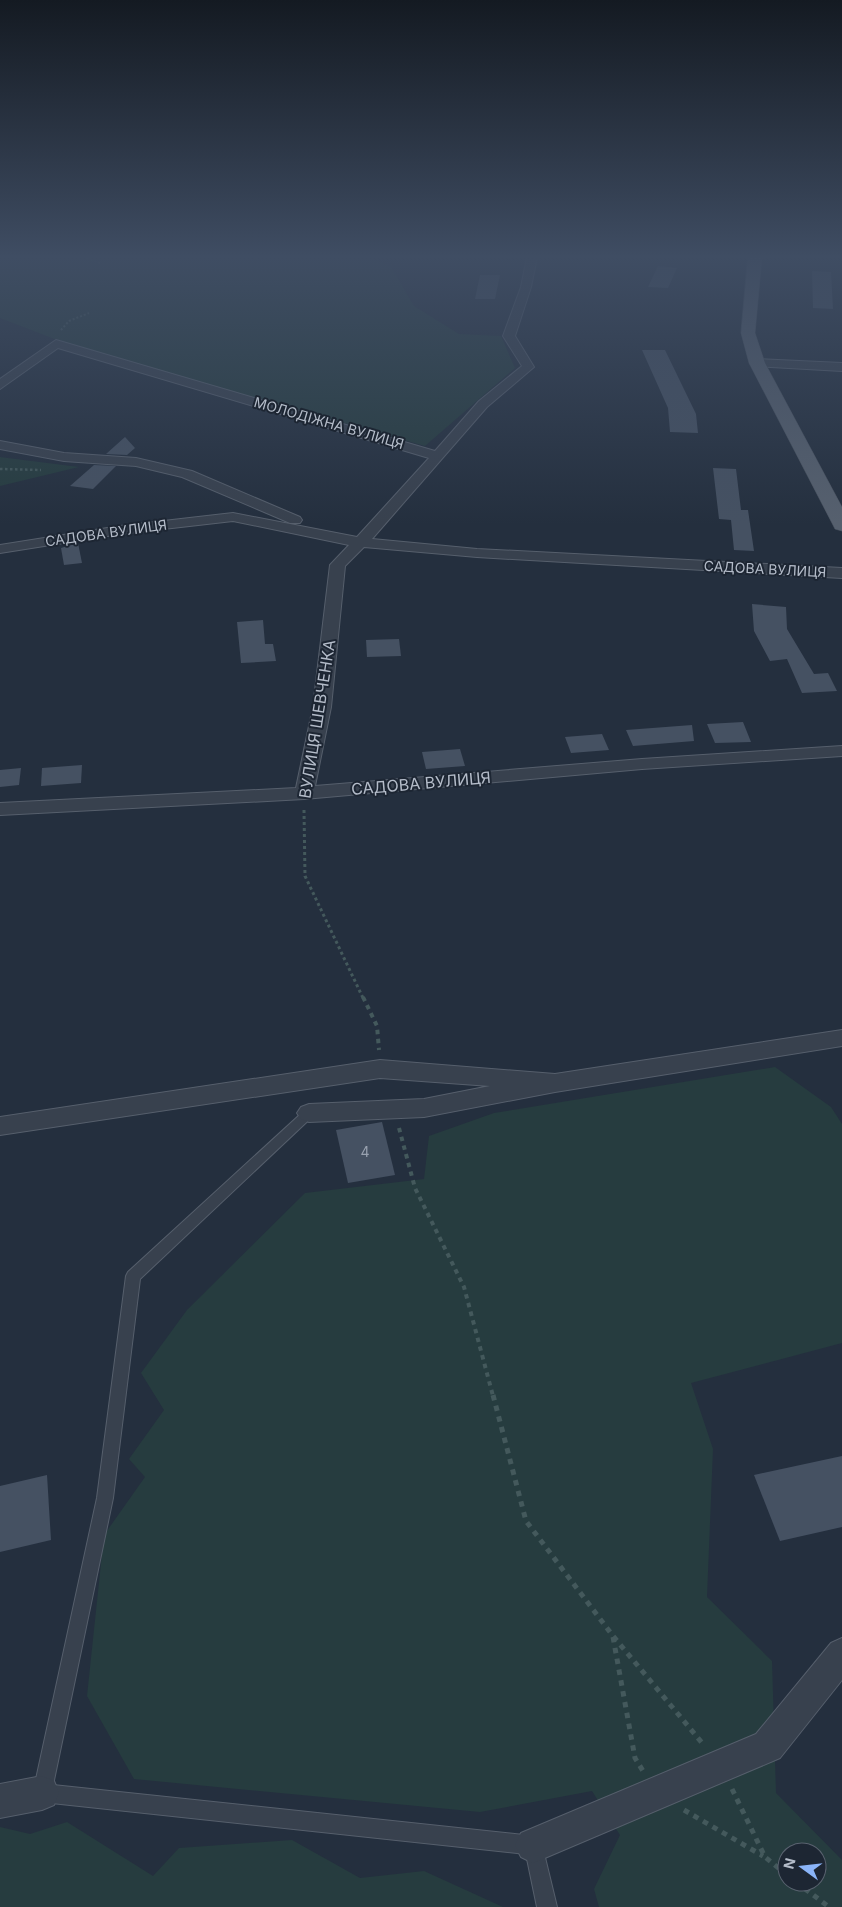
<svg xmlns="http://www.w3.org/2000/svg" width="842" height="1907" font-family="Inter,sans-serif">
	<rect width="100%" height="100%" fill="#242f3e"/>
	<g fill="#263c3f" fill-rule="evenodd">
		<polygon points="0,257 369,257 391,267 414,306 459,334 501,336 515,368 425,446 70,345 0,318"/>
		<polygon points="0,457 79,467 0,486"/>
		<path d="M775,1067L831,1107L842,1124V1343L691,1383L713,1449L707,1597L772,1661L776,1793L842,1860V1907H599L594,1889L620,1835L592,1791L480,1812L134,1779L87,1696L104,1535L145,1477L129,1459L164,1410L141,1373L187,1310L305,1193L424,1179L429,1136L494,1113ZM787,1852H817V1882H787Z"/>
		<polygon points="67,1822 153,1876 179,1848 292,1840 360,1878 424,1871 503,1907 0,1907 0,1827 30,1834"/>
	</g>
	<g fill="#455162">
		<polygon points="658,266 677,268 668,288 648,287"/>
		<polygon points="812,271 831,272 833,309 813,308"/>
		<polygon points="480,275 500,275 495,299 475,299"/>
		<polygon points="642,350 665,350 696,414 698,433 670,432 668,408"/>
		<polygon points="125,437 135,448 127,455 106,454"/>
		<polygon points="94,465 116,466 93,489 70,486"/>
		<polygon points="713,468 736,469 741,510 748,510 754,551 734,550 731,520 719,519"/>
		<polygon points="78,543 82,563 64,565 61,548"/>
		<polygon points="752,604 786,607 787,629 814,674 828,673 837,691 802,693 787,659 770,661 754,631"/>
		<polygon points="263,620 265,644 273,644 276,661 241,663 237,622"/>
		<polygon points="399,639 401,656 367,657 366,640"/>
		<polygon points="743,722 751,742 715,743 707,724"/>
		<polygon points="692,725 694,741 633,746 626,730"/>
		<polygon points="602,734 609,750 571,753 565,737"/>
		<polygon points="460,749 465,766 426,769 422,752"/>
		<polygon points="82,765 81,783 41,786 42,768"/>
		<polygon points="21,768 19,785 0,787 0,770"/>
		<polygon points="382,1122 395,1175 348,1183 336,1130"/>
		<polygon points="842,1456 842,1527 780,1541 754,1475"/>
		<polygon points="47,1475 51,1540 0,1552 0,1486"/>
	</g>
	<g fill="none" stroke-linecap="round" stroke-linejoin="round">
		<g stroke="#565f6c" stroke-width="2">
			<polygon id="service" points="309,1108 313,1110 315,1113 313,1116 140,1279 113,1498 53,1785 533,1836 540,1838 542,1845 557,1907 537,1907 526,1854 42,1802 36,1799 33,1793 97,1498 126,1276 128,1272 305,1110"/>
		</g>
		<g stroke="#565f6c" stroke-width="2">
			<g id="minor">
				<polygon points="527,257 537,257 531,287 515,336 534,367 487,407 372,539 477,549 842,568 842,578 477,557 364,547 345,566 331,707 315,786 642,759 842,746 842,756 642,769 304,799 0,815 0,803 296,788 313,707 330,565 349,545 233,521 120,534 0,553 0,545 120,526 233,513 357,537 429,458 58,348 0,389 0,379 56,340 435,451 479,401 522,366 503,336 521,287"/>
				<polygon points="0,441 64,453 136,458 192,471 300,517 302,520 300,523 290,523 182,477 136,466 64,461 0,449"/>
				<polygon points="842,1030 842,1046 555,1092 424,1117 309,1122 301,1119 297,1113 301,1107 309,1104 424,1099 490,1086 380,1078 0,1135 0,1117 380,1060 555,1074"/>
				<polygon points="842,1638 842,1680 780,1758 533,1863 521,1857 515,1845 521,1833 756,1734 831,1643"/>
				<polygon points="42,1776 54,1781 59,1793 54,1805 42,1810 0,1818 0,1784"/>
			</g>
		</g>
		<g stroke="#565f6c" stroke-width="2">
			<polygon id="tertiary" points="757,359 842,363 842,371 752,366 750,363 752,360"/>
		</g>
		<g stroke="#414a57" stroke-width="1">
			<polygon id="primary" points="748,257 762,257 755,333 765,363 842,507 842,531 835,529 833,525 749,363 741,333"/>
		</g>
		<g stroke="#44595c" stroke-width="2" stroke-dasharray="2 2" stroke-linecap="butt">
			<polyline points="83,257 100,263"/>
			<polyline points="61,330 69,321 89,313"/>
		</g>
		<polyline stroke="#44595c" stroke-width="2.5" stroke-dasharray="2.5 2.5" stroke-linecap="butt" points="0,469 41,470"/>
		<polyline stroke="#44595c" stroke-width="3" stroke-dasharray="3 3" stroke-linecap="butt" points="304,810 305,876 363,998"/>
		<g stroke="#44595c" stroke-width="4" stroke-dasharray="4.5 4.5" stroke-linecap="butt">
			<polyline points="363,997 377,1026 379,1050"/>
			<polyline points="399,1128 415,1188 464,1287 493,1396"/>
		</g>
		<g stroke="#44595c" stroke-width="5" stroke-dasharray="5.5 5.5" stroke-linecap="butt">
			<polyline points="493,1395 526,1521 613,1636 703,1744"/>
			<polyline points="613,1637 635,1758 643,1771"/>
			<polyline points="732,1789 765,1857 787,1875"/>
			<polyline points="684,1810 763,1856"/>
			<polyline points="796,1882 829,1907"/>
		</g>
		<use href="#service" fill="#38414e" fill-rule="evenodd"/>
		<use href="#minor" fill="#38414e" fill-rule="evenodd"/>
		<use href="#tertiary" fill="#38414e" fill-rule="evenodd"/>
		<use href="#primary" fill="#56606e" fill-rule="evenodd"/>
	</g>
	<linearGradient id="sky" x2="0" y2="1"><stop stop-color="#141a22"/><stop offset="0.49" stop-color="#3f4d63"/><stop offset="1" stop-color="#3f4d63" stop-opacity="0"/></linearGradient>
	<rect width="842" height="524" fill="url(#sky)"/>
	<g text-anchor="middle" stroke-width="4" stroke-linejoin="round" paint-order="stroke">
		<g font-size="14" fill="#b4bcc9" stroke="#1d2633">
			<text transform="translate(329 423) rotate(16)" y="5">МОЛОДІЖНА ВУЛИЦЯ</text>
			<text transform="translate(106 533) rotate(-8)" y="5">САДОВА ВУЛИЦЯ</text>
			<text transform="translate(765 569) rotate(3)" y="5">САДОВА ВУЛИЦЯ</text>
		</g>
		<g font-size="14" fill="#98a1af">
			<text x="365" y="1157">4</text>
		</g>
		<g font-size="16" fill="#b4bcc9" stroke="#1d2633">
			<text transform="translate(317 719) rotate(-81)" y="6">ВУЛИЦЯ ШЕВЧЕНКА</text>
			<text transform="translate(421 783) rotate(-5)" y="6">САДОВА ВУЛИЦЯ</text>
		</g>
	</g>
	<g transform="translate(802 1867) rotate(285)"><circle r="24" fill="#1d2633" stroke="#59626f"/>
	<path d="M0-4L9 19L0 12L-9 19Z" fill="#8ab4f8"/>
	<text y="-8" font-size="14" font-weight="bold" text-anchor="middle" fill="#b4bcc9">N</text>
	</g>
</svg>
